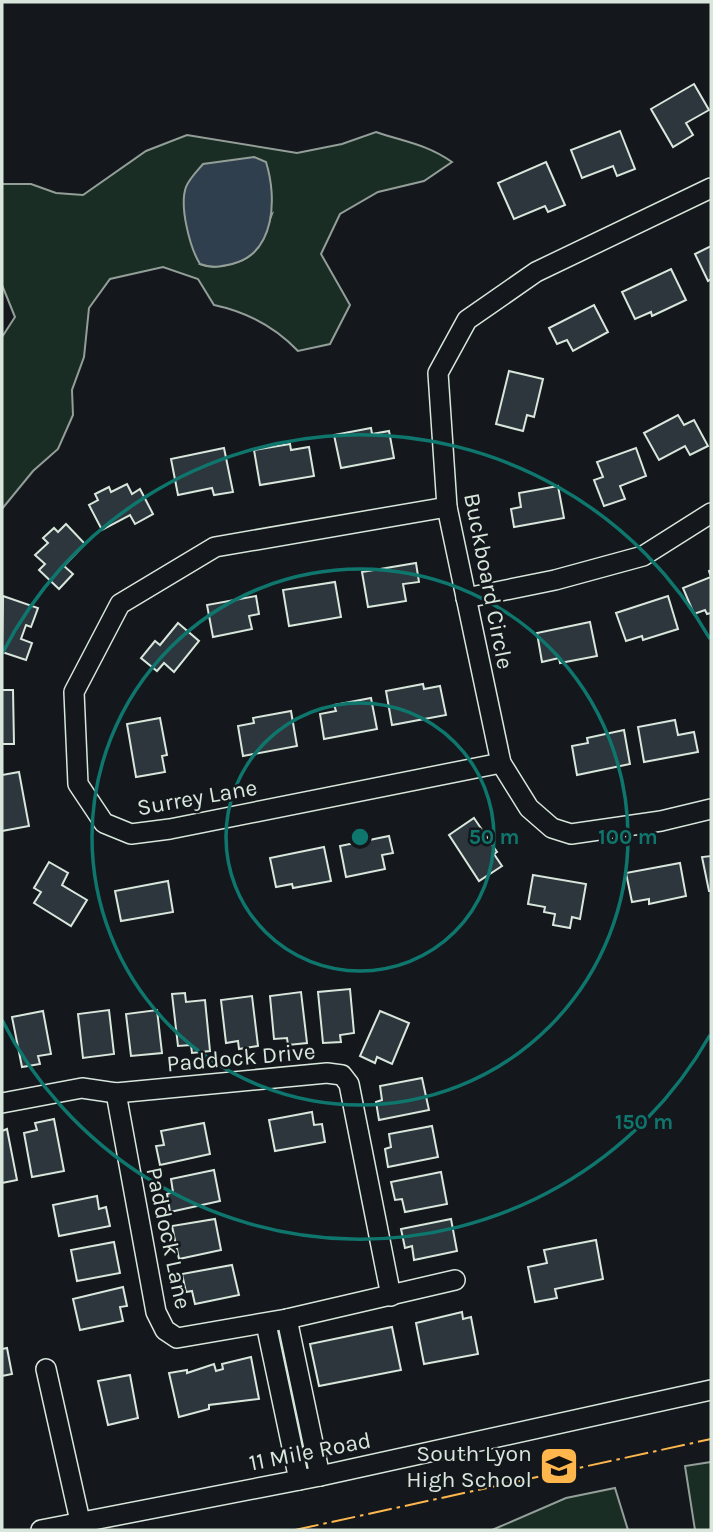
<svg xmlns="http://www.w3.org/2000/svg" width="713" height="1532" font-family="Karla,sans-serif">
	<rect width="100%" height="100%" fill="#14181c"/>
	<g fill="#1a2d24" stroke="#939e99" stroke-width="2" fill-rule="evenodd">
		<path d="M376,132C405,142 426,144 452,162L424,181L378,192L340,214L321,254L350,305L330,344L298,351C274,326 247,312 214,305L198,279L163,267L110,279L89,308L84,357L72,390L73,415L58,449L33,471L2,509V337L15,317L2,285V184H31L56,193L83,195L146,151L187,135L297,153L342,144ZM272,214C261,243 260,258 227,265C216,267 210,268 200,264Z"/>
		<polygon points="711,1462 711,1530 695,1530 685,1466"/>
		<polygon points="615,1488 628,1530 492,1530 566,1498"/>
	</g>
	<path fill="#2f3f4d" stroke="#939e99" stroke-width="2" d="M254,157L266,162C277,197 276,253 232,264C220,267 211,268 200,264C190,248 179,206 186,187C189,179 198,170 203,164Z"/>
	<g fill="#2c363c" stroke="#d8e6dc" stroke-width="2">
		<polygon points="694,84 709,110 686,123 693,135 673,147 651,109"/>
		<polygon points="620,131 635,169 617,176 613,166 582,178 571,150"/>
		<polygon points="546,162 565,205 548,212 545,206 514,219 498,183"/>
		<polygon points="711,246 711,279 708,281 695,254"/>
		<polygon points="671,269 686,300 652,316 651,312 635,319 622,292"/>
		<polygon points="594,305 608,332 573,351 567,340 557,344 549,328"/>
		<polygon points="509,371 543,379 534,417 527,415 523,431 496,424"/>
		<polygon points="678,415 684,425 694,420 708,446 690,455 685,446 659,460 644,433"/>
		<polygon points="371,428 372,434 389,431 394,458 341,468 334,435"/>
		<polygon points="290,444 291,450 309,447 314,476 260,485 254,450"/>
		<polygon points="224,448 233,492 214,495 212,488 178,495 171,459"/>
		<polygon points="636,448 646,476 620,486 625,499 604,506 594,480 603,477 597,462"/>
		<polygon points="127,484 132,494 140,489 153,514 135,524 130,515 102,530 89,505 98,500 95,494 109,487 111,492"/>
		<polygon points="558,486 564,518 514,527 511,509 521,507 519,493"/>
		<polygon points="66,524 85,544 64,566 73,574 59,589 39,570 45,564 35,555 48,543 43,538 54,528 58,532"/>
		<polygon points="416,563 419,582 403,584 406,601 368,607 362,572"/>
		<polygon points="711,570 711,613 707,614 705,610 694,614 683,588 711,577 709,571"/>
		<polygon points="335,582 341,617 289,626 283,590"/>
		<polygon points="3,596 38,608 31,627 26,625 21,639 32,643 26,660 2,652"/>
		<polygon points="256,596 259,614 249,616 252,629 213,637 207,605"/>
		<polygon points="668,596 678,629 643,640 642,636 626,641 616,613"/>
		<polygon points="590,622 597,656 560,663 559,658 542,662 537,633"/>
		<polygon points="178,623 199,641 174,672 164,663 157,671 141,658 155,641 160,645"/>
		<polygon points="423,684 424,689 440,686 446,715 392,725 386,691"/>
		<polygon points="2,690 13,690 14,744 2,744"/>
		<polygon points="371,698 377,729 324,739 320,714 336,711 334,705"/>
		<polygon points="291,711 297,746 243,756 238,726 254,723 253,718"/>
		<polygon points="160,718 167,755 162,756 165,772 136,777 127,724"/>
		<polygon points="675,720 678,735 694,732 698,752 644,762 638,727"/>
		<polygon points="624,730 630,764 577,775 572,746 588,743 587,738"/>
		<polygon points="19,772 29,826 2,831 2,775"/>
		<polygon points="474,818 497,852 494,854 502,866 479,881 449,835"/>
		<polygon points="389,836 393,853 382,855 385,869 346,877 340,846"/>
		<polygon points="324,847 331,881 293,888 292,884 276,887 270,858"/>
		<polygon points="711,856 711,891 709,891 702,857"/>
		<polygon points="49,862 68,873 62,885 87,900 71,926 34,903 41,892 34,888"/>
		<polygon points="680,863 686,896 649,904 649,899 632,902 626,873"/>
		<polygon points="533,875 586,884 580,919 572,917 570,928 553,925 555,914 544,912 545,907 528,904"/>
		<polygon points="168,881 173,912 121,921 115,891"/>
		<polygon points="350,989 354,1033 340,1035 341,1042 323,1043 318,992"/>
		<polygon points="301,992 307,1043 288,1045 287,1038 274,1039 270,996"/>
		<polygon points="185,993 186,1002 205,1000 210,1051 192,1053 191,1045 178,1046 172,994"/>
		<polygon points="252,996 258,1046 239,1049 238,1041 226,1043 221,1000"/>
		<polygon points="109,1010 114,1054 83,1058 78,1014"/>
		<polygon points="157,1010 162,1053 131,1056 126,1014"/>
		<polygon points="43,1011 51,1054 38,1056 40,1064 22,1067 12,1017"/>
		<polygon points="380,1011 409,1023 392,1064 377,1057 375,1063 360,1056"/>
		<polygon points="422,1078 429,1110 379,1120 376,1102 382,1100 380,1086"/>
		<polygon points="312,1112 314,1125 322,1124 325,1142 275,1151 269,1120"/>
		<polygon points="54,1119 64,1171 32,1177 24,1133 37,1130 35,1123"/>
		<polygon points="204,1123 210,1154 160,1165 156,1146 164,1145 161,1131"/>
		<polygon points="432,1126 438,1157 388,1167 385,1149 391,1147 389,1134"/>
		<polygon points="7,1129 17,1180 2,1183 2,1131"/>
		<polygon points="214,1170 220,1201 170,1212 167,1194 173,1192 171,1179"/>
		<polygon points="441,1172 447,1204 405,1212 402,1199 395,1200 391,1182"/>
		<polygon points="97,1196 99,1209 106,1207 110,1226 59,1236 53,1205"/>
		<polygon points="215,1219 221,1250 179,1259 172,1226"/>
		<polygon points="451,1219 457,1251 414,1260 412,1246 405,1248 401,1229"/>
		<polygon points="596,1240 603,1279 555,1289 557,1298 535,1302 528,1267 547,1263 544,1250"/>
		<polygon points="114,1242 120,1273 77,1281 71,1250"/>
		<polygon points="232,1265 239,1295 195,1304 192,1291 186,1292 182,1274"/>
		<polygon points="123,1287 127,1306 120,1307 123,1321 80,1330 73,1299"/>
		<polygon points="462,1312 463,1319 471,1317 478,1354 424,1364 416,1323"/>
		<polygon points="392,1327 401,1370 319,1386 310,1344"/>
		<polygon points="7,1348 12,1374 2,1376 2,1349"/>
		<polygon points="251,1357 259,1399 209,1405 209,1409 179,1417 169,1373 187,1370 187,1373 214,1364 216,1371 223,1369 222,1364"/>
		<polygon points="130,1375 138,1418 108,1425 98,1381"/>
	</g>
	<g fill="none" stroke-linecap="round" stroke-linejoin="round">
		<g stroke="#d8e6dc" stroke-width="22">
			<g id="minor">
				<polyline points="711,188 536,272 467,320 438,373 447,507 501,763 529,808 552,828 571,834 661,821 711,809"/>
				<polyline points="447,507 215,547 120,604 74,692 78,784 104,823 131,834 170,829 501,763"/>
				<polyline points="466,598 555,580 643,556 711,513"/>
				<polyline points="116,1093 156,1312 165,1330 177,1338 287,1319 455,1280"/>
				<polyline points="2,1103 82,1088 116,1093 327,1073 342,1075 349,1084 391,1296"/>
				<polyline points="287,1319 320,1476"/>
				<polyline points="266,1324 299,1480"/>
				<polyline points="46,1369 82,1530"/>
				<polyline points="41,1530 320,1476 711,1390"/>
			</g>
		</g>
		<use href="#minor" stroke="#14181c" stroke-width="19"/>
		<polyline stroke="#ffb74d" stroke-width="2" stroke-dasharray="24 5 3.5 5" stroke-linecap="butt" points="295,1530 711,1439"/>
	</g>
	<g fill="none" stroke="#0f766e" stroke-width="3.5">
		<circle cx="360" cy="837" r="134"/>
		<circle cx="360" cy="837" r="268"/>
		<path d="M710 1035A402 402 0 0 1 2 1020M2 654A402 402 0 0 1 710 639"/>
	</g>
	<defs>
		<g id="school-square" transform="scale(2.0125)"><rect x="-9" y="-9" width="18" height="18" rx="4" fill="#ffb74d" stroke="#14181c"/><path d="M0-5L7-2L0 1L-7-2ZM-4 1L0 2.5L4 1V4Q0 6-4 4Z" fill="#111"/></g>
	</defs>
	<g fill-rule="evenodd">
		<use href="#school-square" x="559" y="1466"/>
	</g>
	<g text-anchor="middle" stroke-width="5" stroke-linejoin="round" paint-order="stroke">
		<g font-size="23" fill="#d8e6dc" stroke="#14181c">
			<text transform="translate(489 581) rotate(79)" y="8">Buckboard Circle</text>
			<text transform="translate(197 797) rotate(-10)" y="8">Surrey Lane</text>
			<text transform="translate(241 1057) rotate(-5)" y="8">Paddock Drive</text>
			<text transform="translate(169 1238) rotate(78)" y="8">Paddock Lane</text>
			<text transform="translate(310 1451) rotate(-11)" y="8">11 Mile Road</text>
		</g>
		<g font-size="23" fill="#d8e6dc" stroke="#14181c" text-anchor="end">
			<text x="532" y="1461">South Lyon<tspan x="532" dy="26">High School</tspan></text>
		</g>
	</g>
	<circle cx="360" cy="837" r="10" fill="#0f766e" stroke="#14181c" stroke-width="3.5"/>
	<g font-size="21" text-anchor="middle" font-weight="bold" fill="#0f766e" stroke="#14181c" stroke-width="5" stroke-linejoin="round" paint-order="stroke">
		<text x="494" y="844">50 m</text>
		<text x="628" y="844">100 m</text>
		<text x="644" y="1129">150 m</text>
	</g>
	<rect width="713" height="1532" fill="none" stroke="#d8e6dc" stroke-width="7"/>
</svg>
